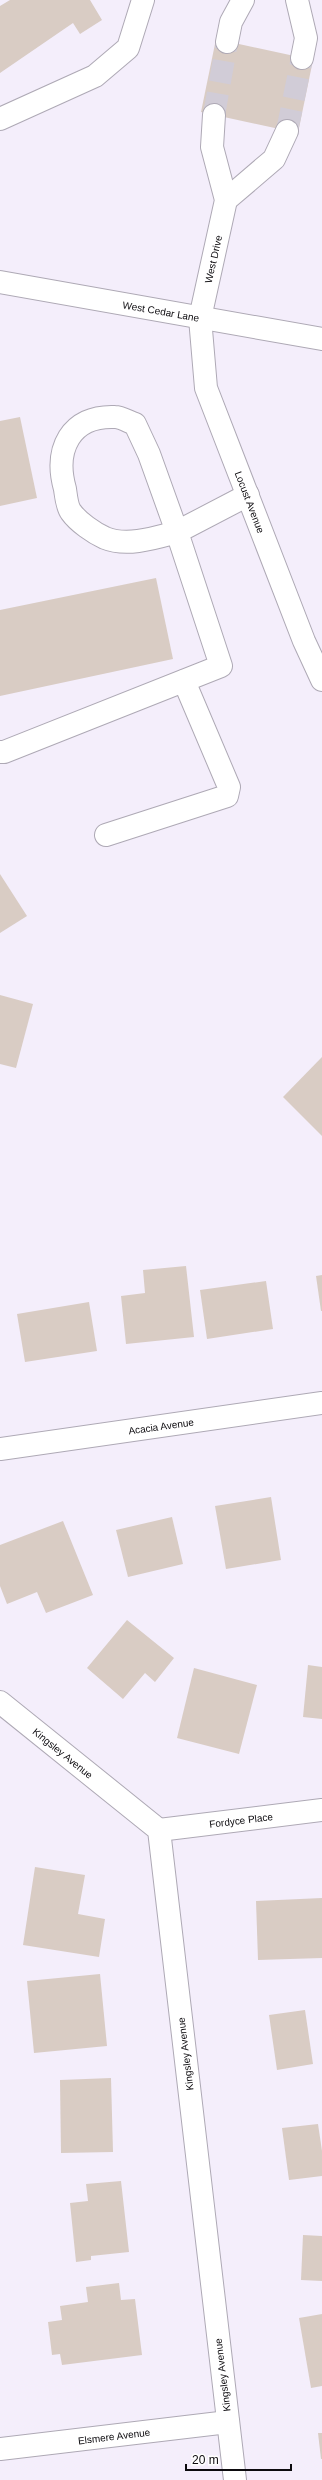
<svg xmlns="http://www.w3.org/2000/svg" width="322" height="2480" font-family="Arial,sans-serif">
	<rect width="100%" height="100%" fill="#f4eefb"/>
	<g fill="#d9ccc4">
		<polygon points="10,0 90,0 102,20 80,34 73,23 0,73 0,6"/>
		<polygon points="216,39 313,60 298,133 201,112"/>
		<polygon points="20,417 37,498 0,506 0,421"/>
		<polygon points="156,578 173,659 0,696 0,610"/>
		<polygon points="0,874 27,916 0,933"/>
		<polygon points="0,995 33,1004 16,1068 0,1064"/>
		<polygon points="322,1057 322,1136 283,1097"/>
		<polygon points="186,1266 194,1337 126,1344 121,1296 145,1293 143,1270"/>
		<polygon points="322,1275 322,1311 321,1311 316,1276"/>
		<polygon points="266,1281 273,1329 207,1339 200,1290"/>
		<polygon points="89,1302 97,1351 25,1362 17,1314"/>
		<polygon points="271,1497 281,1560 226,1569 215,1506"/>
		<polygon points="172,1517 183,1564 128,1577 116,1530"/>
		<polygon points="63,1521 93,1595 46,1613 37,1592 7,1604 0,1586 0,1545"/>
		<polygon points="127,1620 174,1658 155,1682 145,1673 123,1699 87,1668"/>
		<polygon points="308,1665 322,1667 322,1719 303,1717"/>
		<polygon points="194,1668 257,1685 239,1754 177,1738"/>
		<polygon points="35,1867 85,1875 78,1914 105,1919 99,1957 23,1945"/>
		<polygon points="322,1898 322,1958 258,1960 256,1901"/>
		<polygon points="100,1974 107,2046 34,2053 27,1981"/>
		<polygon points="305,2010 313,2064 277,2070 269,2015"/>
		<polygon points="111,2078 113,2152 61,2153 60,2080"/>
		<polygon points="318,2124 322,2151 322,2176 289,2180 282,2128"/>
		<polygon points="121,2181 129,2252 91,2256 91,2260 76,2262 70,2203 88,2201 86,2184"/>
		<polygon points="303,2235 322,2236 322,2281 301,2280"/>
		<polygon points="119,2283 121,2300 135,2299 142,2355 62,2365 60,2354 52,2355 48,2322 62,2320 60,2306 88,2302 86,2287"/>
		<polygon points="322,2314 322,2386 311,2388 299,2318"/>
		<polygon points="318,2433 322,2433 322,2459 321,2459"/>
	</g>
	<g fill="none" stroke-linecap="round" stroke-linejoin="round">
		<g stroke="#d1ccd7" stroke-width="22" stroke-dasharray="22 11" stroke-linecap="butt">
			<polyline points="214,115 227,42"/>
			<polyline points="287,131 302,58"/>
		</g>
		<g stroke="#aea9b5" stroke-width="24">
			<g id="minor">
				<polyline points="297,0 306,38 302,58"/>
				<polyline points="227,42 231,22 243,0"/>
				<polyline points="214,115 212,147 226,200 200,318 206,388 304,641 322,680"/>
				<polyline points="0,119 95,76 128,48 143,0"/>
				<polyline points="226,200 274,159 287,131"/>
				<path d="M0,752H4L221,666L177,532C155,538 127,547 105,538C94,533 78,522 71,512C67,507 66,496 65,489C54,450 70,415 115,417C121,417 129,422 135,424L149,454L177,532L248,495"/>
				<polyline points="106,835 227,796 229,787 184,681"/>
				<polyline points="0,1449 322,1403"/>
				<polyline points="0,1702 159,1830 235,2480"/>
				<polyline points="159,1830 322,1810"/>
				<polyline points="0,2449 228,2422"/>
			</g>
		</g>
		<g stroke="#aea9b5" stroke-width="24">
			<polyline id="major" points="0,282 322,339"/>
		</g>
		<use href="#minor" stroke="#fff" stroke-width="22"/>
		<use href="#major" stroke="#fff" stroke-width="22"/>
	</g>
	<g text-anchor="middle" stroke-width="3" stroke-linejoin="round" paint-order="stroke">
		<g font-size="10" fill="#0c0a0e" stroke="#fff">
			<text transform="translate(213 259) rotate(-77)" y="4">West Drive</text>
			<text transform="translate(161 311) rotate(10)" y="4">West Cedar Lane</text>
			<text transform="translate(250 502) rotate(69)" y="4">Locust Avenue</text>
			<text transform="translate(161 1426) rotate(-8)" y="4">Acacia Avenue</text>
			<text transform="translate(63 1753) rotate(39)" y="4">Kingsley Avenue</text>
			<text transform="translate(241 1820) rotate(-7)" y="4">Fordyce Place</text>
			<text transform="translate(185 2054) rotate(-97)" y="4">Kingsley Avenue</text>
			<text transform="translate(222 2375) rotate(-97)" y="4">Kingsley Avenue</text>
			<text transform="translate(114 2436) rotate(-7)" y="4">Elsmere Avenue</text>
		</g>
	</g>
	<path d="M186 2464v6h105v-6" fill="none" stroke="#0c0a0e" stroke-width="2"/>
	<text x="192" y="2464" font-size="12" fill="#0c0a0e" stroke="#ffffff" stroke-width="3" paint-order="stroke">20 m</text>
</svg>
